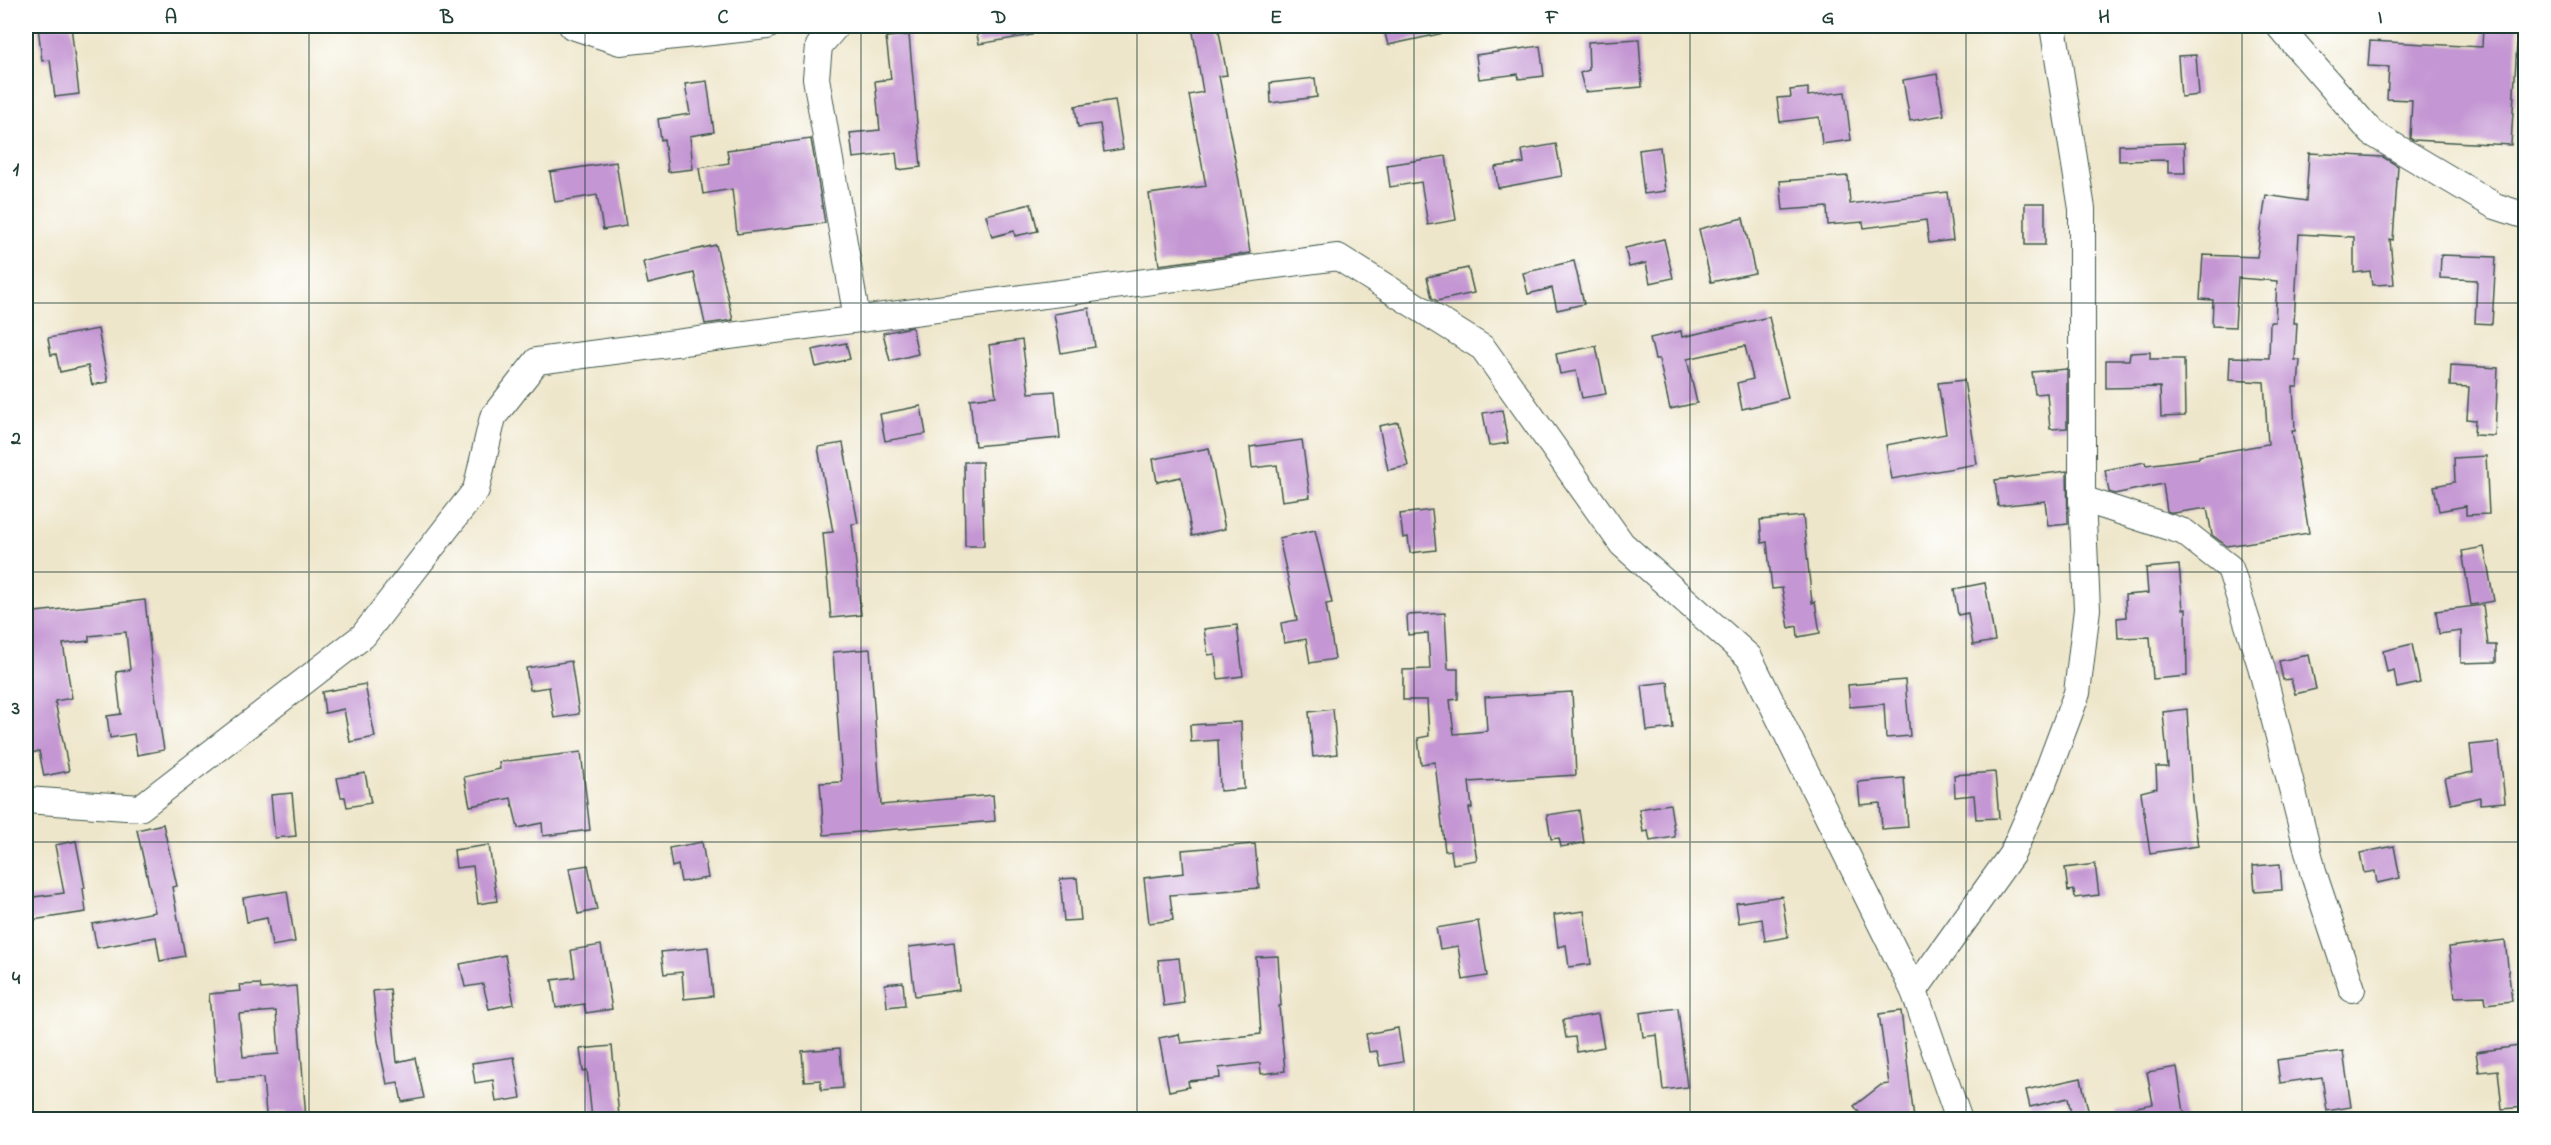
<svg xmlns="http://www.w3.org/2000/svg" width="2551" height="1145" font-family="'Indie Flower',sans-serif">
	<rect width="100%" height="100%" fill="#fff"/>
	<filter id="ink" filterUnits="userSpaceOnUse"><feTurbulence type="fractalNoise" baseFrequency=".0167" numOctaves="2"/><feDisplacementMap in="SourceGraphic" scale="12" xChannelSelector="R" yChannelSelector="G"/><feConvolveMatrix kernelMatrix="1 2 1 2 8 2 1 2 1" color-interpolation-filters="sRGB"/></filter>
	<filter id="wash" filterUnits="userSpaceOnUse"><feTurbulence type="fractalNoise" baseFrequency=".008" numOctaves="4" result="noise"/><feDisplacementMap in="SourceGraphic" scale="24" xChannelSelector="R" yChannelSelector="G"/><feGaussianBlur stdDeviation="1.35" result="paint"/><feColorMatrix in="noise" values="0 0 0 0 0 0 0 0 0 0 0 0 0 0 0 0 0 1.4 0 .05"/><feComposite in="paint" operator="in"/></filter>
	<g filter="url(#wash)">
		<rect width="100%" height="100%" fill="#eee6ca"/>
		<g id="blocks">
			<g fill="#c496d3" fill-rule="evenodd">
				<polygon points="38,26 71,26 79,94 55,97 50,60 42,61"/>
				<polygon points="975,26 1031,26 1032,35 979,44"/>
				<polygon points="1192,26 1218,26 1227,75 1219,76 1239,181 1250,253 1159,265 1149,194 1206,186 1189,95 1203,92"/>
				<polygon points="1383,26 1443,26 1444,33 1388,45"/>
				<polygon points="2483,26 2518,26 2511,145 2413,140 2410,138 2412,100 2387,99 2389,67 2368,66 2370,41 2482,47"/>
				<polygon points="909,35 921,167 898,170 896,153 853,158 850,133 880,130 875,81 891,79 886,37"/>
				<polygon points="1639,39 1642,87 1585,92 1580,73 1589,70 1588,42"/>
				<polygon points="1540,46 1544,76 1519,79 1518,74 1479,79 1476,55"/>
				<polygon points="2196,55 2199,95 2181,97 2178,56"/>
				<polygon points="1937,74 1944,115 1910,121 1903,80"/>
				<polygon points="1315,78 1317,97 1271,103 1270,83"/>
				<polygon points="707,81 714,132 690,136 693,169 668,172 664,139 661,140 658,119 690,114 685,84"/>
				<polygon points="1808,88 1808,96 1845,92 1851,140 1822,144 1819,117 1780,122 1777,98 1791,97 1790,90"/>
				<polygon points="1115,100 1123,149 1104,152 1100,124 1078,127 1075,106"/>
				<polygon points="811,139 825,223 737,234 732,189 703,194 699,168 729,163 727,150"/>
				<polygon points="2184,143 2185,173 2168,173 2168,160 2119,161 2119,145"/>
				<polygon points="1556,144 1562,176 1498,188 1495,167 1524,163 1522,150"/>
				<polygon points="1660,147 1665,191 1644,194 1639,150"/>
				<polygon points="2309,153 2383,157 2398,166 2393,240 2390,239 2394,284 2372,285 2370,271 2354,273 2354,237 2299,234 2294,323 2297,323 2295,360 2300,360 2298,387 2293,387 2295,431 2292,431 2309,533 2227,546 2212,535 2207,508 2173,513 2167,511 2163,484 2114,494 2109,492 2105,470 2145,462 2146,465 2199,458 2199,456 2268,444 2264,382 2229,380 2230,357 2269,358 2270,322 2275,322 2277,281 2238,278 2235,327 2212,326 2213,300 2200,299 2203,255 2257,257 2266,195 2306,201"/>
				<polygon points="1446,156 1456,220 1428,225 1421,182 1390,187 1387,165"/>
				<polygon points="616,162 626,226 603,230 597,195 555,202 550,172"/>
				<polygon points="1848,176 1850,204 1947,192 1953,240 1929,243 1926,220 1864,228 1863,222 1828,225 1827,207 1783,210 1780,181"/>
				<rect x="2025" y="203" width="20" height="42"/>
				<polygon points="1031,204 1038,231 1015,236 1014,231 992,237 986,215"/>
				<polygon points="1743,218 1755,273 1711,282 1699,229"/>
				<polygon points="1664,239 1673,278 1650,283 1646,263 1629,267 1625,248"/>
				<polygon points="716,245 733,320 705,324 694,273 648,284 643,262"/>
				<polygon points="2441,255 2496,257 2492,324 2475,323 2477,280 2440,278"/>
				<polygon points="1574,261 1584,304 1557,310 1552,288 1528,294 1523,273"/>
				<polygon points="1468,268 1474,293 1437,301 1432,298 1427,277"/>
				<polygon points="1089,308 1095,347 1061,353 1054,314"/>
				<polygon points="1769,317 1788,398 1742,409 1737,383 1753,379 1745,346 1687,359 1697,403 1670,409 1659,359 1655,359 1650,338 1681,331 1682,337"/>
				<polygon points="912,327 918,354 890,361 883,333"/>
				<polygon points="98,329 108,382 92,385 88,366 60,372 56,354 51,355 48,338"/>
				<polygon points="1022,340 1029,393 1055,391 1060,438 975,446 970,399 996,396 989,345"/>
				<polygon points="846,343 850,359 816,367 812,350"/>
				<polygon points="1596,346 1606,394 1582,398 1576,371 1560,374 1556,354"/>
				<polygon points="2150,352 2150,359 2184,359 2185,416 2161,417 2160,387 2106,388 2106,360 2129,360 2130,353"/>
				<polygon points="2451,365 2498,368 2495,436 2474,435 2475,420 2467,419 2469,387 2450,386"/>
				<polygon points="2067,369 2067,428 2050,429 2047,393 2035,394 2032,372"/>
				<polygon points="1964,380 1977,464 1892,479 1886,445 1946,434 1938,383"/>
				<polygon points="921,406 926,434 885,441 880,414"/>
				<polygon points="1502,410 1508,443 1489,446 1483,413"/>
				<polygon points="1398,422 1408,466 1388,470 1379,426"/>
				<polygon points="1302,440 1310,497 1282,501 1277,465 1252,468 1250,447"/>
				<polygon points="843,443 858,523 852,524 861,615 831,618 823,533 833,532 818,447"/>
				<polygon points="1209,448 1225,529 1192,536 1181,477 1157,482 1153,459"/>
				<polygon points="2486,456 2489,514 2466,515 2466,506 2439,511 2434,486 2455,482 2454,458"/>
				<polygon points="964,462 982,462 984,546 965,546"/>
				<polygon points="2067,471 2068,524 2048,526 2045,501 1998,506 1995,480"/>
				<polygon points="1432,510 1436,550 1410,553 1408,537 1403,538 1400,514"/>
				<polygon points="1803,516 1812,603 1815,602 1820,633 1798,637 1797,626 1789,628 1782,588 1772,589 1767,542 1762,543 1760,520"/>
				<polygon points="1315,530 1332,603 1326,604 1335,659 1310,663 1306,639 1284,643 1281,623 1297,620 1279,538"/>
				<polygon points="2484,547 2494,601 2471,605 2462,551"/>
				<polygon points="2179,565 2183,609 2186,609 2187,676 2153,679 2150,637 2118,638 2117,618 2126,617 2125,595 2148,593 2146,568"/>
				<polygon points="1985,583 1995,641 1973,645 1968,613 1958,615 1954,589"/>
				<polygon points="145,600 155,694 164,750 137,755 134,734 110,738 107,716 121,714 116,672 130,670 126,632 89,636 89,641 63,644 72,698 55,701 69,771 44,776 39,751 32,753 30,746 26,747 26,613"/>
				<polygon points="2483,605 2488,645 2496,645 2496,662 2461,663 2461,631 2439,634 2436,611"/>
				<polygon points="1445,613 1448,669 1458,669 1458,699 1450,700 1454,734 1487,731 1485,697 1572,692 1576,775 1469,782 1472,808 1469,808 1477,860 1453,864 1451,850 1445,851 1435,762 1421,764 1418,738 1429,736 1427,700 1403,700 1403,670 1430,669 1428,633 1408,635 1407,615"/>
				<polygon points="1237,625 1243,676 1218,679 1215,654 1208,655 1204,629"/>
				<polygon points="2412,644 2420,683 2397,688 2394,670 2387,672 2383,651"/>
				<polygon points="870,649 881,805 993,795 995,821 824,835 820,783 842,782 833,652"/>
				<polygon points="2309,655 2316,689 2295,694 2291,679 2283,680 2279,661"/>
				<polygon points="571,661 579,714 554,718 549,687 530,690 526,668"/>
				<polygon points="1905,680 1910,736 1886,738 1884,704 1850,707 1848,685"/>
				<polygon points="1668,682 1673,728 1647,731 1642,685"/>
				<polygon points="365,684 375,737 350,742 344,709 325,713 322,692"/>
				<polygon points="1333,709 1337,754 1313,757 1309,712"/>
				<polygon points="2187,709 2192,799 2198,846 2150,853 2141,792 2157,788 2156,767 2168,767 2163,712"/>
				<polygon points="1241,722 1244,789 1220,791 1218,740 1191,742 1190,725"/>
				<polygon points="2499,742 2505,802 2480,804 2480,797 2451,804 2445,778 2473,772 2470,745"/>
				<polygon points="581,752 590,830 543,836 542,823 518,828 511,798 470,806 464,777 500,769 499,762"/>
				<polygon points="1995,772 1999,818 1976,819 1974,795 1955,797 1954,775"/>
				<polygon points="365,773 371,803 347,807 345,797 341,797 337,778"/>
				<polygon points="1904,778 1908,827 1882,829 1880,803 1860,805 1858,782"/>
				<polygon points="292,793 296,836 275,838 271,795"/>
				<polygon points="1670,804 1675,837 1650,841 1648,831 1643,832 1639,809"/>
				<polygon points="1579,810 1584,843 1561,847 1559,838 1551,839 1547,815"/>
				<polygon points="163,824 177,886 172,887 185,956 160,961 156,937 97,948 92,924 155,912 137,830"/>
				<polygon points="76,841 85,888 83,888 86,912 26,921 26,898 64,893 55,845"/>
				<polygon points="702,842 708,878 681,882 678,865 672,867 669,848"/>
				<polygon points="1255,844 1259,888 1170,895 1173,920 1149,923 1144,878 1184,873 1182,850"/>
				<polygon points="489,845 497,901 478,904 473,866 456,868 454,850"/>
				<polygon points="2394,846 2400,878 2377,883 2375,871 2364,873 2360,853"/>
				<polygon points="2095,864 2099,895 2075,898 2074,890 2068,891 2065,868"/>
				<polygon points="2280,864 2282,890 2255,892 2253,866"/>
				<polygon points="588,865 597,910 578,914 569,868"/>
				<polygon points="1077,878 1081,920 1064,921 1060,879"/>
				<polygon points="287,891 295,942 272,946 267,918 247,922 243,898"/>
				<polygon points="1782,896 1788,937 1765,941 1762,919 1739,923 1736,903"/>
				<polygon points="1584,911 1591,964 1569,967 1566,945 1558,947 1554,915"/>
				<polygon points="1478,921 1487,976 1463,980 1458,946 1440,949 1436,928"/>
				<polygon points="2505,940 2512,1001 2486,1004 2485,996 2455,997 2449,947"/>
				<polygon points="954,942 959,990 915,996 909,947"/>
				<polygon points="601,945 612,1009 586,1013 584,1004 556,1008 552,980 575,977 571,950"/>
				<polygon points="708,947 713,996 684,999 682,972 664,974 661,952"/>
				<polygon points="505,955 514,1004 489,1009 483,984 465,987 460,964"/>
				<polygon points="1278,956 1281,1006 1279,1006 1285,1071 1261,1074 1260,1063 1219,1068 1220,1078 1188,1081 1189,1087 1169,1091 1159,1038 1179,1034 1181,1043 1261,1034 1256,957"/>
				<polygon points="1179,958 1184,1003 1164,1006 1158,960"/>
				<polygon points="903,982 905,1005 887,1007 885,984"/>
				<path d="M260,984L261,989L296,986L306,1119H286V1112L266,1114L263,1078L216,1081L209,994L241,991L240,985ZM276,1011L279,1054L243,1057L239,1014Z"/>
				<polygon points="390,989 397,1062 415,1058 424,1098 402,1102 398,1082 387,1084 378,1041 373,991"/>
				<polygon points="1678,1008 1687,1087 1663,1090 1657,1035 1643,1037 1640,1013"/>
				<polygon points="1901,1011 1914,1119 1864,1119 1854,1106 1881,1085 1889,1084 1879,1014"/>
				<polygon points="1598,1014 1604,1047 1577,1052 1575,1037 1566,1038 1563,1020"/>
				<polygon points="1398,1028 1403,1062 1380,1066 1377,1051 1369,1052 1366,1034"/>
				<polygon points="612,1046 619,1116 592,1119 587,1070 583,1071 580,1049"/>
				<polygon points="2519,1046 2526,1107 2502,1109 2498,1070 2479,1072 2476,1052"/>
				<polygon points="840,1048 843,1088 821,1090 821,1080 804,1081 802,1051"/>
				<polygon points="2343,1051 2351,1107 2327,1111 2322,1077 2280,1083 2277,1060"/>
				<polygon points="514,1057 521,1098 496,1102 493,1080 475,1083 472,1063"/>
				<polygon points="2177,1067 2185,1119 2116,1119 2115,1111 2153,1104 2147,1072"/>
				<polygon points="2081,1078 2090,1119 2072,1119 2068,1098 2030,1107 2026,1090"/>
			</g>
		</g>
	</g>
	<g filter="url(#ink)">
		<use href="#blocks" fill-opacity="0" stroke="#3e564a" stroke-width="1.5"/>
		<g fill="none" stroke-linecap="round" stroke-linejoin="round">
			<g stroke="#3e564a" stroke-width="28">
				<g id="minor">
					<polyline points="572,26 620,42 767,26"/>
					<polyline points="836,26 819,46 816,78 857,319"/>
					<polyline points="2279,26 2372,133 2495,206 2526,216"/>
					<polyline points="2082,499 2184,532 2230,568 2261,666 2314,875 2352,989"/>
					<polyline points="26,800 140,808 363,636 476,490 493,417 537,361 1338,257 1483,348 1622,544 1749,657 1914,991 1959,1120"/>
					<polyline points="1914,991 2012,854 2043,784 2077,693 2087,609 2082,499 2082,209 2053,26"/>
				</g>
			</g>
			<use href="#minor" stroke="#fff" stroke-width="26"/>
		</g>
	</g>
	<path fill="none" stroke="#1f3d34" stroke-width="1.5" stroke-opacity="0.55" d="M309,26V1120M585,26V1120M861,26V1120M1137,26V1120M1414,26V1120M1690,26V1120M1966,26V1120M2242,26V1120M26,303H2526M26,572H2526M26,842H2526"/>
	<rect width="2551" height="1145" fill="none" stroke="#fff" stroke-width="66"/>
	<rect x="33" y="33" width="2485" height="1079" fill="none" stroke="#1f3d34" stroke-width="2"/>
	<g font-size="20" text-anchor="middle" font-weight="bold" fill="#1f3d34">
		<text x="171" y="23">A</text>
		<text x="447" y="23">B</text>
		<text x="723" y="23">C</text>
		<text x="999" y="23">D</text>
		<text x="1276" y="23">E</text>
		<text x="1552" y="23">F</text>
		<text x="1828" y="23">G</text>
		<text x="2104" y="23">H</text>
		<text x="2380" y="23">I</text>
		<text x="16" y="175">1</text>
		<text x="16" y="444">2</text>
		<text x="16" y="714">3</text>
		<text x="16" y="984">4</text>
	</g>
</svg>
